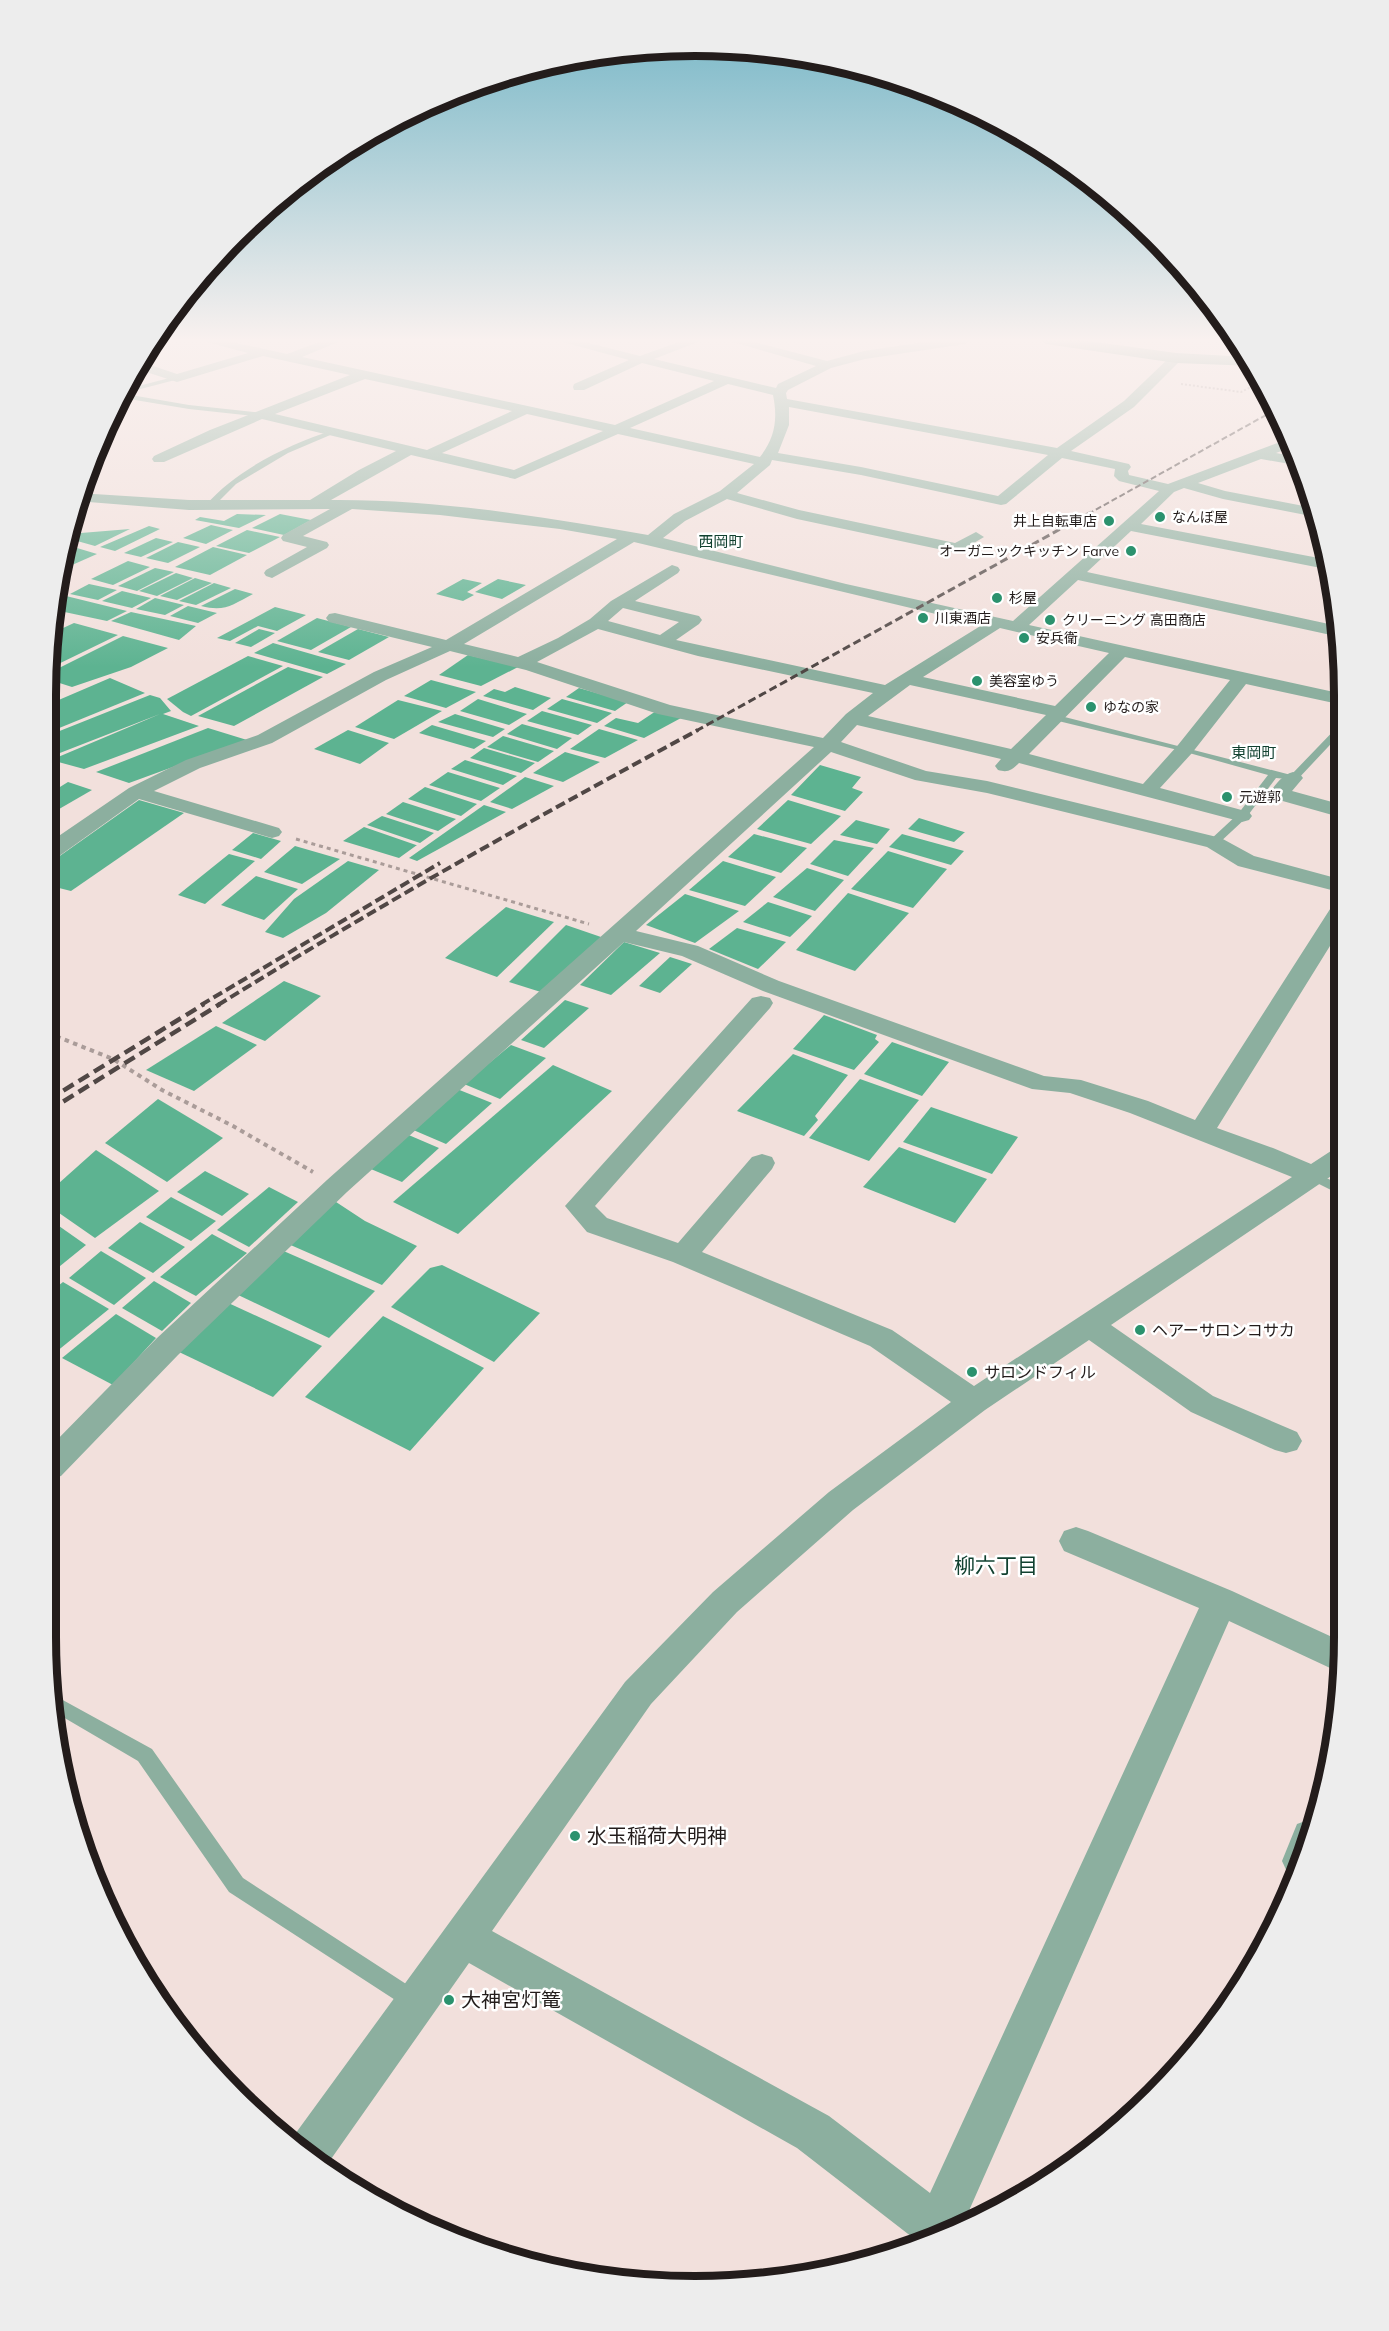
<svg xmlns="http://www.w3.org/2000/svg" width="1389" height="2331" font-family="Mulish,'Noto Sans JP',sans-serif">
	<rect width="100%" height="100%" fill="#f2e0dc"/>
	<g fill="#5db391">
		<polygon points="237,514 266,515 239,528 195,520 200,517 224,521"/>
		<polygon points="280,514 311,520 284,535 252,528"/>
		<polygon points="211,525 233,530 206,544 183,538"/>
		<polygon points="149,526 160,529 115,551 100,547"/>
		<polygon points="130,529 95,546 70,539 81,533"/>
		<polygon points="247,530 280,537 249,553 216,546"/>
		<polygon points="156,538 173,542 141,557 124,553"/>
		<polygon points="178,542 200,547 168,563 146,558"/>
		<polygon points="213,547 247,555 210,575 175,567"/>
		<polygon points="77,548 97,554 63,569 66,553"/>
		<polygon points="128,561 150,567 113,585 91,579"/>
		<polygon points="155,568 174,572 137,591 118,586"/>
		<polygon points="176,573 193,578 157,596 139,591"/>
		<polygon points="195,578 212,583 177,600 160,596"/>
		<polygon points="463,579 482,583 467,592 474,595 463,601 436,594"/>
		<polygon points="498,579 526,585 502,599 475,592"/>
		<polygon points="214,583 231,588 196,605 179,601"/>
		<polygon points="89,584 117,590 98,600 70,594"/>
		<path d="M235,589L253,594C232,605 225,612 201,606Z"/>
		<polygon points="122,591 151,598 132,608 102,601"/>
		<polygon points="66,596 127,611 107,621 55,610 56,601"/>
		<polygon points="155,598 184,605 165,615 136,609"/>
		<polygon points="188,606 217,613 198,623 170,616"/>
		<polygon points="275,607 306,615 277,631 258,626 230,641 217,638"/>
		<polygon points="131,612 196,626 179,640 111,621"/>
		<polygon points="317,618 351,627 311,650 277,641"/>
		<polygon points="74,623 118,635 46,670 46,652 50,634"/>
		<polygon points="259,629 275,633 251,647 235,643"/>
		<polygon points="358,629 389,637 349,660 318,652"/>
		<polygon points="123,636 168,648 131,667 72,687 47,679 47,674"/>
		<polygon points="273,643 346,664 327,674 254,653"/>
		<polygon points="468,655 518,667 481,686 439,675"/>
		<polygon points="248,656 283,666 191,716 183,712 167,699"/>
		<polygon points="288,667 323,677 234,726 198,716"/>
		<polygon points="110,678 145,693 47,733 47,705"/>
		<polygon points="431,680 476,692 446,708 404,696"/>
		<polygon points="515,687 551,698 533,710 483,696 494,689 505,692"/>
		<polygon points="579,688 628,702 615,711 566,697"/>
		<polygon points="150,695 160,698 171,711 163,714 199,726 84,769 51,760 160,714 47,758 47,736"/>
		<polygon points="478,699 527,714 509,725 460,711"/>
		<polygon points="562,699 612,713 597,723 547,709"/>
		<polygon points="398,700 442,711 394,739 355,727"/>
		<polygon points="542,711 592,725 578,735 527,721"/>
		<polygon points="656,711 681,718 644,738 604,726 616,718 638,723"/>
		<polygon points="455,714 505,729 493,737 438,722"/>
		<polygon points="522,724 572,738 557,749 507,734"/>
		<polygon points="432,725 486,741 474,749 419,733"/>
		<polygon points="208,728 247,740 129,783 96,772"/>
		<polygon points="599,729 638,740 605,758 570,749"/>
		<polygon points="348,730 389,743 360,764 314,749"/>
		<polygon points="503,736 554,751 538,762 487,747"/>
		<polygon points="484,748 535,763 521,773 470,758"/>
		<polygon points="565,752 600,762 563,782 533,773"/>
		<polygon points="465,760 517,776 503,785 451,769"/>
		<polygon points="820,765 861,777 852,788 863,792 845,811 791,795"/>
		<polygon points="448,772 500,788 481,801 429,785"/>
		<polygon points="525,777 554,786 512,809 490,802"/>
		<polygon points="68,782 92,790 47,816 47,795"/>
		<polygon points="425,787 477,804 461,816 408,799"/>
		<polygon points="139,800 184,813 71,891 47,885 47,865"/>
		<polygon points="788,800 841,816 811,844 757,829"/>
		<polygon points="403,802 456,819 438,831 386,814"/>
		<polygon points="484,805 506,812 417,861 409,858"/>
		<polygon points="382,816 434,833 420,843 367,825"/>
		<polygon points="919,818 964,832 965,832 954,842 908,829"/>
		<polygon points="856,820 890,829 877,844 840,835"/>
		<polygon points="364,827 416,845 417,845 399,858 343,841"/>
		<polygon points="253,833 281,841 261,859 232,850"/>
		<polygon points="754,834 807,848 781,873 728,857"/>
		<polygon points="902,834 964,851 951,865 889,847"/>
		<polygon points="834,840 874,848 848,876 810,864"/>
		<polygon points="295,846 340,859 302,884 264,872"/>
		<polygon points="888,851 947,869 913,908 851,889"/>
		<polygon points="229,854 255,861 205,904 178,895"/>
		<polygon points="348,861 379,870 326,913 283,938 265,932 294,899"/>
		<polygon points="723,861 776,877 745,906 689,890"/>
		<polygon points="807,868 844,880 815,911 773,897"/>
		<polygon points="256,876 298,889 264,920 221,905"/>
		<polygon points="848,893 909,913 855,971 796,950"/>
		<polygon points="685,894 739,911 695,943 646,925"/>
		<polygon points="768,902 812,916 790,937 743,922"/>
		<polygon points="506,907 554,922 497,977 445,958"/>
		<polygon points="566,925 601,937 544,993 509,982"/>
		<polygon points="737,928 786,942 758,969 709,949"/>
		<polygon points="624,942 660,953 611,995 580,985"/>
		<polygon points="670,957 692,964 660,993 639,986"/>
		<polygon points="284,981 321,996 265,1041 222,1023"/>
		<polygon points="565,1000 589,1008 544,1048 521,1040"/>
		<polygon points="824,1015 877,1035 875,1039 879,1042 854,1070 793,1049"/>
		<polygon points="216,1026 257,1045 194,1091 146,1070"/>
		<polygon points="892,1042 949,1062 922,1096 864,1074"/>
		<polygon points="511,1045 546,1058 500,1099 464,1084"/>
		<polygon points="793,1054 848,1075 815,1116 818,1120 804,1136 737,1111"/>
		<polygon points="553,1065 612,1091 458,1234 393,1202"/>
		<polygon points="860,1079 919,1100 869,1161 809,1138"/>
		<polygon points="457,1089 492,1103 446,1144 411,1129"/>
		<polygon points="158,1099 223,1138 167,1182 105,1143"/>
		<polygon points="931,1107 1018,1137 992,1174 903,1142"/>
		<polygon points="404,1133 439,1148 402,1182 366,1167"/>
		<polygon points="899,1147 987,1179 955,1223 863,1187"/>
		<polygon points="96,1150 159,1191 95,1238 49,1206 49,1192"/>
		<polygon points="205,1171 249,1194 222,1216 177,1192"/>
		<polygon points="269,1187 298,1202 249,1247 217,1230"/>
		<polygon points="171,1197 216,1221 191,1241 146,1217"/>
		<polygon points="333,1200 365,1221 417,1246 382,1285 286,1243"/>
		<polygon points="49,1219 86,1245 49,1275"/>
		<polygon points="140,1222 185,1247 153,1273 108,1248"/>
		<polygon points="212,1234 247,1253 196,1296 160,1277"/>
		<polygon points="279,1249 375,1291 329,1338 234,1293"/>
		<polygon points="101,1251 146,1278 114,1305 69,1278"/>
		<polygon points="442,1265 540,1313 494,1362 391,1307 430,1268"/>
		<polygon points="154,1281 191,1303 162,1331 122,1308"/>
		<polygon points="63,1282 109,1309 56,1352 49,1347 49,1293"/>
		<polygon points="224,1301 322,1346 273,1397 179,1352"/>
		<polygon points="116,1314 156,1338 113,1385 62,1358"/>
		<polygon points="383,1316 484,1368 410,1451 305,1397"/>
	</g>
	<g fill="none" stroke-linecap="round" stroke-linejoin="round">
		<polyline stroke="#aa9c99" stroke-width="2" stroke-dasharray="2 2" stroke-linecap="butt" points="1181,384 1241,392 1255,385"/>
		<polyline stroke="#aa9c99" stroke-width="3" stroke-dasharray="4 4" stroke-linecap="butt" points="296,839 589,924"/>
		<polyline stroke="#aa9c99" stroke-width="4" stroke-dasharray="4.5 4.5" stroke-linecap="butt" points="48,1033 113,1059 162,1090 233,1126 313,1172"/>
		<g fill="#8caf9f" fill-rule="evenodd">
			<polygon points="177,376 179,379 125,393 127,389"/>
			<polygon points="125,394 189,405 262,413 265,415 262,417 189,409 123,398"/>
			<path d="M333,430L335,433L288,453L236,484L213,507L206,505C237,469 288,445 333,430Z"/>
			<polygon points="1053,714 1291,775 1343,721 1343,731 1297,780 1276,778 1246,818 1218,844 1210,844 1210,840 1238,814 1268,775 1182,751 1050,719 1048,717"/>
			<polygon points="1312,1171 1343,1186 1343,1196 1307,1178 1305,1175 1307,1172"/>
			<polygon points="50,1693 152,1749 243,1878 420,1993 424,2000 420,2007 413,2011 406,2007 229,1892 138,1761 51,1710"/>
		</g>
		<g fill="#8caf9f" fill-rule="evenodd">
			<path d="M199,340H223L287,354L325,340H343L302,357L615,425L714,381L642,363L584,390H574L573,387L574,384L629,360L555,340H577L640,356L684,340H703L654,359L776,388L778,384L816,366L726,340H747L827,361L864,351L938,340H971L965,344L865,359L831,368L788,390L786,393L787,399L1057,448L1124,401L1172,355H1180L1182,358L1180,361L1134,407L1071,451L1129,464L1131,467L1128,471L1129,475L1168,484L1288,439L1292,447L1276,453L1297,457L1301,466L1261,459L1198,483L1225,491L1314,508L1316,517L1223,499L1184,488L1174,492L1141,524L1324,559L1326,569L1131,531L1087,572L1338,626L1340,637L1078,580L1029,625L1343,694V705L1246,684L1192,753L1160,788L1249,812L1252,816L1249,820L1242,822L1235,820L1019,763C1012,770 1008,773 998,770L995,766L1001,759L857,725L841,742L926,771L987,781L1221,838L1254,856L1343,880V893L1238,866L1207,847L987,793L915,780L831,752L636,931L698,946L779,981L1044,1076L1081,1080L1148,1101L1195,1120L1332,906L1335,901L1343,899V925L1217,1128L1273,1148L1311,1164L1334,1149L1343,1147V1168L1111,1325L1213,1396L1297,1432L1302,1441L1297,1450L1286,1453L1275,1450L1191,1412L1089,1340L985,1410L853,1510L737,1612L651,1704L492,1931L829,2116L930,2193L1199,1608L1064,1551L1059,1541L1064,1531L1076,1527L1088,1531L1232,1591L1343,1642V1674L1229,1621L964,2222L966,2226L921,2244L797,2148L469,1963L324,2169L290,2141L625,1682L713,1592L829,1492L951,1402L870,1346L673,1262L587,1232L565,1206L752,998L761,996L770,998L773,1003L770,1008L595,1206L607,1218L678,1243L752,1157L762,1154L772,1157L775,1163L772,1169L702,1252L892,1330L974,1386L1292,1177L1130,1113L1070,1093L1032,1089L763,991L682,956L624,942L347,1192L178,1355L61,1476L50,1479V1447L156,1339L327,1180L814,747L658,714L526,670L450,651L386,680L272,743L200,768L154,791L279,828L282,832L279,836L272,838L265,836L139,799L55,859L47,860V844L129,788L186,760L258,735L374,672L432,647L329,622L326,618L329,614L335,613L446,640L617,539L560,529L440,515L352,509L303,536L327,542L329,545L327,548L272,578L266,576L264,573L266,570L307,547L283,541L281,538L283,535L330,509L189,510L76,501L78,493L189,500H310L359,470L396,451L262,419L164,462H154L152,459L154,456L210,430L350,375L263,356L177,382L137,369L141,362L177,374L248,353ZM365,379L512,411L427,450L275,414ZM728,384L773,395C778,419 775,438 760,457L630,428ZM789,407L1048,455L998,496L861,467L778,453L789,425ZM527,414L603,431L514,470L442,453ZM618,434L754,464L720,491L674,514L648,535C544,517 437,499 331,500L411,455L515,479ZM1062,458L1115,469L1114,476L1119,481L1159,491L1013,621L846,584L663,538L685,521L727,499L797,519L957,553L984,537L976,532L955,543L799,510L737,493L770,465L772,460L861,475L1001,505L1006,504ZM634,542L982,625L885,685L676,640L699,624L702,620L699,616L635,601L678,573L680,570L678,567L672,565L611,601L590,619L558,638L518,657L464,644ZM623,608L679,622L660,635L608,621ZM1000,628L1109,653L1055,706L923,677ZM598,629L698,656L873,693L846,714L823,738L670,705L537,662ZM1125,657L1230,680L1178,745L1143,784L1029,754ZM910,685L1046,715L1011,749L868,716Z"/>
			<path d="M1293,772L1300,774L1303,778L1292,791L1343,805V818L1272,798L1269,794C1275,785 1282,775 1293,772Z"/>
			<polygon points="1311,1819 1315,1820 1309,1846 1294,1877 1288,1874 1282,1861 1297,1824"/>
		</g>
		<polygon fill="#5e947d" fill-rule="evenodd" points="1039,340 1081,340 1176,353 1248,357 1254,366 1176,363 1046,344"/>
		<polyline stroke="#504745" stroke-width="2" stroke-dasharray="6 3" stroke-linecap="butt" points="1088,514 1275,410"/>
		<polyline stroke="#504745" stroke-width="3" stroke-dasharray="8 4" stroke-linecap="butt" points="696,731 1091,512"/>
		<g stroke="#504745" stroke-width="4" stroke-dasharray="10 4.5" stroke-linecap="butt">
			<polyline points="201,1005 440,863"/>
			<path d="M218,1005C375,908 536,817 698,730"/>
		</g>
		<g stroke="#504745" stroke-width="4.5" stroke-dasharray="12 6" stroke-linecap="butt">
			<polyline points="48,1100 204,1004"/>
			<polyline points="48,1111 220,1004"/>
		</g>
	</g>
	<linearGradient id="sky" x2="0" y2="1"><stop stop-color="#70b4c5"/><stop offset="0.51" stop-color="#f9f1ef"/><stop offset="1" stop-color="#f9f1ef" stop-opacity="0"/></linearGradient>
	<rect width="1389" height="667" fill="url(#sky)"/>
	<g fill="#2b926e" stroke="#fff" stroke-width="2">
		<circle cx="1160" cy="517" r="6"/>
		<circle cx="1109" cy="521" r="6"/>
		<circle cx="1131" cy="551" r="6"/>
		<circle cx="997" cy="598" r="6"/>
		<circle cx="923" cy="618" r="6"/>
		<circle cx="1050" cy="620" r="6"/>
		<circle cx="1024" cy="638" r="6"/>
		<circle cx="977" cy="681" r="6"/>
		<circle cx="1091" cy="707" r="6"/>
		<circle cx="1227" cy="797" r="6"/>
		<circle cx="1140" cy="1330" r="6"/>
		<circle cx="972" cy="1372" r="6"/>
		<circle cx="575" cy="1836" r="6"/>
		<circle cx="449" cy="2000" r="6"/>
	</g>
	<g text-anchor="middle" stroke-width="5" stroke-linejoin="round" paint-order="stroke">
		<g font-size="14" fill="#231c1b" stroke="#fff" text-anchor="start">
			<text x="1172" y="522">なんぼ屋</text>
			<text x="1097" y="526" text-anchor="end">井上自転車店</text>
			<text x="1119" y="556" text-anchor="end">オーガニックキッチン Farve</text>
			<text x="1009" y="603">杉屋</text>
			<text x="935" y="623">川東酒店</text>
			<text x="1062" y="625">クリーニング 高田商店</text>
			<text x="1036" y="643">安兵衛</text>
			<text x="989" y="686">美容室ゆう</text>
			<text x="1103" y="712">ゆなの家</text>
			<text x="1239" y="802">元遊郭</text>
		</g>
		<g font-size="15" fill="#114130" stroke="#fff">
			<text x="721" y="547">西岡町</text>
			<text x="1254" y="758">東岡町</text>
		</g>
		<g font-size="16" fill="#231c1b" stroke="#fff" text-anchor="start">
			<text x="1152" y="1336">ヘアーサロンコサカ</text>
			<text x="984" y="1378">サロンドフィル</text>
		</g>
		<g font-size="20" fill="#231c1b" stroke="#fff" text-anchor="start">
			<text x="587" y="1843">水玉稲荷大明神</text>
			<text x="461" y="2007">大神宮灯篭</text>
		</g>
		<g font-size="21" fill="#114130" stroke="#fff">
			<text x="996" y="1573">柳六丁目</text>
		</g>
	</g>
	<path d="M0 0H1389V2331H0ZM695 56H695A639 639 0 0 1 1334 695V1637A639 639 0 0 1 695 2276H695A639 639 0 0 1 56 1637V695A639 639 0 0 1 695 56Z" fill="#ededed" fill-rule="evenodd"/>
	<path fill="none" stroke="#231c1b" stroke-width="8" d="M695 56H695A639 639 0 0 1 1334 695V1637A639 639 0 0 1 695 2276H695A639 639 0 0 1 56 1637V695A639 639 0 0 1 695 56Z"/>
</svg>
